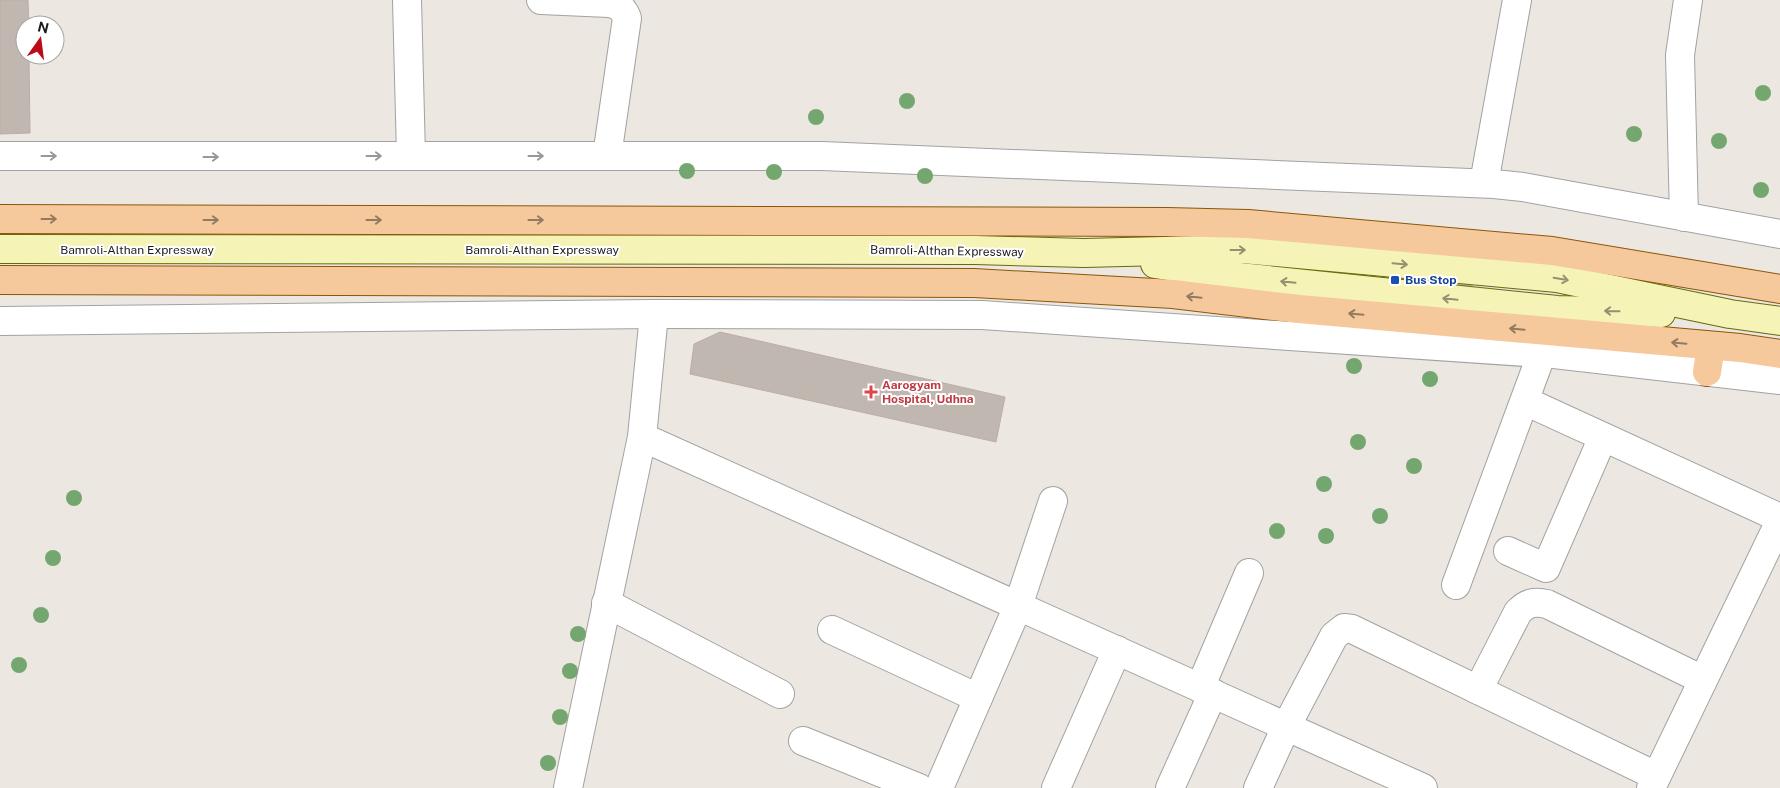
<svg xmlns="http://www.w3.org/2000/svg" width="1780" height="788" font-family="'Public Sans',sans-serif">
	<rect width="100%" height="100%" fill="#ece8e1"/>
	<g fill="#c0b7b1" stroke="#bdada4">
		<polygon points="0,0 28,0 29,25 25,25 25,55 29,55 30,133 0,134"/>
		<polygon points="1315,264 1473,279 1471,295 1313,281"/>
		<polygon points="720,332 1005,397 996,442 690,374 694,344"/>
	</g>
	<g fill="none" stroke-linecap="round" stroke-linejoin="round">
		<g stroke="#a2a2a2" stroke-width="30">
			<g id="minor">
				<polyline points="407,0 411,156"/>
				<path d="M541,0L609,3C619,5 623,8 627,18L607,156"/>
				<polyline points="1484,183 1517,0"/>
				<polyline points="1684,217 1680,55 1688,0"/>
				<polyline points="1525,401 1780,518"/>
				<polyline points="642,437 1423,788"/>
				<polyline points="1508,551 1546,568 1603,437"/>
				<polyline points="1456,585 1542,353"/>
				<polyline points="606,603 780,694"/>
				<polyline points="832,630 978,698"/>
				<polyline points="1200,688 1249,573"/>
				<path d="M1478,690L1518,612C1527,603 1534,601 1547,604L1703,680"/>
				<polyline points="803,741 919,788"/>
				<polyline points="568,788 642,437 654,314"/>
				<polyline points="939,788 1018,606 1053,501"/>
				<polyline points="1056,788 1117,650"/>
				<polyline points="1170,788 1213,693"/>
				<polyline points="1258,788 1286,727 1334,636 1344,628 1352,629 1656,776"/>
				<polyline points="1651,788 1780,521"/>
			</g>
		</g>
		<g stroke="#a2a2a2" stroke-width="30">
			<g id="tertiary">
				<polyline points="0,156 822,156 1494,184 1523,187 1780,234"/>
				<polyline points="0,321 654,314 982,315 1554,354 1780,380"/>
			</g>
		</g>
		<g stroke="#676a0a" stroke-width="30">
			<g id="secondary">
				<polyline points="0,249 975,250 1084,253 1243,249 1557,278 1730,314 1780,321"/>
				<polyline points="1155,264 1239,277 1557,310 1661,313"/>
			</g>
		</g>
		<g stroke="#8b5608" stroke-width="30">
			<g id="primary">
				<polyline points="0,219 1167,222 1248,224 1552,251 1780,289"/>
				<polyline points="0,280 974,283 1173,294 1299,309 1740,348 1780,354"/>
				<polyline points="1707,372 1711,346"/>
			</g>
		</g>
		<use href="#minor" stroke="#fff" stroke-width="28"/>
		<use href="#tertiary" stroke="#fff" stroke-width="28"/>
		<use href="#secondary" stroke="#f5f4b6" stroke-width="28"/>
		<use href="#primary" stroke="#f6c99c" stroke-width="28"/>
	</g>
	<g fill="#73a76f">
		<circle cx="1763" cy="93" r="8"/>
		<circle cx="907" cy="101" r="8"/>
		<circle cx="816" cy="117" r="8"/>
		<circle cx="1634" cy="134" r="8"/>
		<circle cx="1719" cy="141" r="8"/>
		<circle cx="687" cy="171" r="8"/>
		<circle cx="774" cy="172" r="8"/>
		<circle cx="925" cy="176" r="8"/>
		<circle cx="1761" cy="190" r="8"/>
		<circle cx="1354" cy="366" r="8"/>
		<circle cx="1430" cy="379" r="8"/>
		<circle cx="1358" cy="442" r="8"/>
		<circle cx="1414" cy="466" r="8"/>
		<circle cx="1324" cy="484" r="8"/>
		<circle cx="74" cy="498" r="8"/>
		<circle cx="1380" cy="516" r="8"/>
		<circle cx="1277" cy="531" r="8"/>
		<circle cx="1326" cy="536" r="8"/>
		<circle cx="53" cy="558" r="8"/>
		<circle cx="41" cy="615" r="8"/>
		<circle cx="578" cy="634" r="8"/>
		<circle cx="19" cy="665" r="8"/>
		<circle cx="570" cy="671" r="8"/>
		<circle cx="560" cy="717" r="8"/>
		<circle cx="548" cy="763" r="8"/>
	</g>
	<defs><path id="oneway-shaft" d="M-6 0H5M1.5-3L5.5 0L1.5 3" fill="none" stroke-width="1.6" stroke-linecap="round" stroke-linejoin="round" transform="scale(1.25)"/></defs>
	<g stroke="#989898">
		<use href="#oneway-shaft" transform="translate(49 156)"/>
		<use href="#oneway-shaft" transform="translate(374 156)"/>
		<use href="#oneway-shaft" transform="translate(536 156)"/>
		<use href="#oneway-shaft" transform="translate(211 157)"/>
	</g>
	<g stroke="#937b62">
		<use href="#oneway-shaft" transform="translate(49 219)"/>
		<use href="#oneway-shaft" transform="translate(211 220)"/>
		<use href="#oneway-shaft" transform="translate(374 220)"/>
		<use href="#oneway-shaft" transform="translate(536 220)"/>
		<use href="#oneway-shaft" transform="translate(1194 297) rotate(-174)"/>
		<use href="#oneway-shaft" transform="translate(1356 314) rotate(-175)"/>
		<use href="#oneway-shaft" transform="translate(1517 329) rotate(-175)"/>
		<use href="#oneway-shaft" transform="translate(1679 343) rotate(-175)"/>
	</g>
	<g stroke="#939270">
		<use href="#oneway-shaft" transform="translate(1238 250)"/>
		<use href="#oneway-shaft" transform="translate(1400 264) rotate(5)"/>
		<use href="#oneway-shaft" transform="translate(1561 279) rotate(10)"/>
		<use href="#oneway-shaft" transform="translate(1288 282) rotate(-174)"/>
		<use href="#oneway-shaft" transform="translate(1450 299) rotate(-174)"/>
		<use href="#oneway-shaft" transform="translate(1612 311) rotate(-179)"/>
	</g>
	<rect fill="#1a4fb4" stroke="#fff" stroke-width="2" x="1390" y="275" width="10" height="10" rx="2.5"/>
	<path fill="#e0444e" stroke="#fff" stroke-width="2" d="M868.5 384.5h5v5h5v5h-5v5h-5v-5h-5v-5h5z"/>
	<g text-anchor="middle" stroke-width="4" stroke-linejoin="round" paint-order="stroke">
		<g font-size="12" fill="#1b1b1b" stroke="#fff">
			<text x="137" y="254">Bamroli-Althan Expressway</text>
			<text x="542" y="254">Bamroli-Althan Expressway</text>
			<text transform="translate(947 251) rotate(1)" y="4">Bamroli-Althan Expressway</text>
		</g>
		<g font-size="12" font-weight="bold" fill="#164399" stroke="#fff" text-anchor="start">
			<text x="1405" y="284">Bus Stop</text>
		</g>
		<g font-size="12" font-weight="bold" fill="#be3a42" stroke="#fff" text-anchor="start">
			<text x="882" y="389">Aarogyam<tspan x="882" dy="14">Hospital, Udhna</tspan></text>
		</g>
	</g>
	<g transform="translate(40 40) rotate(14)"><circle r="24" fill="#ffffff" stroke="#a4a4a4"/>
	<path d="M0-4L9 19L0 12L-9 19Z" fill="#bc0a17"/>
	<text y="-8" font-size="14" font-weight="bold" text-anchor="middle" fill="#1b1b1b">N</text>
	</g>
</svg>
